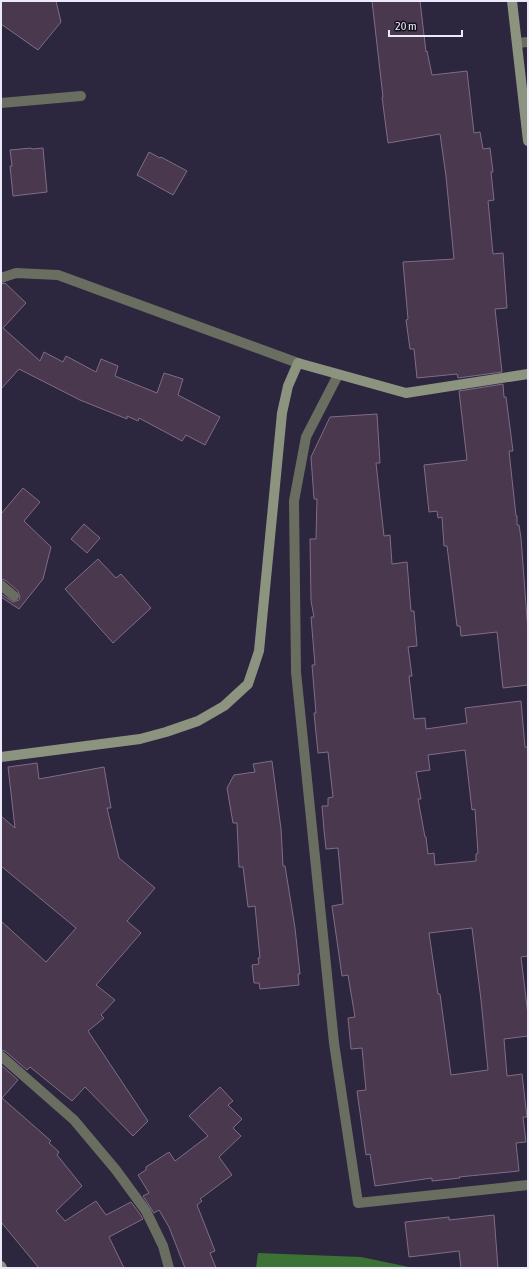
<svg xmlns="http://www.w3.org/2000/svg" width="529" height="1269" font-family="'Asap Condensed',sans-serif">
	<rect width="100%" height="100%" fill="#2c263f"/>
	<polygon fill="#3c7235" points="258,1253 361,1257 414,1268 256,1268"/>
	<g fill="#4a384f" stroke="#806c86" fill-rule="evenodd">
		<polygon points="1,1 56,1 61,22 38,50 1,24"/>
		<polygon points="372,1 420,1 426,52 427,51 432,75 467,71 474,133 480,132 483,149 490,148 493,172 491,172 494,200 488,201 493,254 503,253 507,308 495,309 502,372 458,378 457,374 417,378 414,349 410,349 406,320 408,319 403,262 454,259 446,176 440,134 388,143 382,97 383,97"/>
		<polygon points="31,148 32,149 43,148 47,192 13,196 10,166 12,166 10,150"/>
		<polygon points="149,152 160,158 161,157 187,171 173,195 137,175"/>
		<polygon points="5,283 26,303 3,328 40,361 44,352 63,362 66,356 96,372 101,359 118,366 115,376 157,393 164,373 183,379 178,395 220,417 205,445 186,435 182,441 139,418 138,421 127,416 127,419 80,400 19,369 1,389 1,284"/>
		<polygon points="503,384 504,397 506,397 513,451 509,451 516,516 517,516 517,525 519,525 521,538 528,632 528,685 503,688 497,632 461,636 460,626 457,626 447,546 444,546 442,517 438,518 437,511 429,512 424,465 467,460 459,391"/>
		<path d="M377,414L380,463H376L384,536L390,535L392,564L407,562L411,611H414L417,646L408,647L412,676H409L414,719L425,718L426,729L467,723L465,708L521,701L525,747H528V956L521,957L528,1015V1036L504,1039L507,1076L522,1074L527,1117H523L526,1142L516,1143L519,1171L459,1177L460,1178L432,1181V1178L375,1186L370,1154L366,1155L357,1091L366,1090L362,1048L351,1049L348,1018L355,1017L348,975L342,976L332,906L343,904L338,848L326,849L324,830L322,806H328V798L333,797L328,752L318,753L314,713H316L312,665H315L311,617H314L311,601L310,539H316L317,499H314L311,457L330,417ZM465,750L472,810L475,809L478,853L476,854V861L435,865L434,853L428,854L426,837H425L418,799H421L416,772L430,770L428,755ZM472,928L481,1000L488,1070L451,1075L440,994H438L429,933Z"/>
		<polygon points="23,488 40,502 24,521 51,547 43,579 19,609 1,597 1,594 13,602 19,600 20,597 18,591 5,580 1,579 1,514"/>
		<polygon points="84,524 100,538 87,553 71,539"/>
		<polygon points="98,559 116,578 121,574 151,608 113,643 65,589"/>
		<polygon points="272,761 281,829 283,866 285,866 295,928 300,974 298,974 299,985 260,989 259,983 254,983 252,965 259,964 258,958 260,958 255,906 248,907 243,867 239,867 237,823 233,823 227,788 234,775 255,772 253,764"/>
		<polygon points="37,763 39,779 104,767 111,808 107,808 119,858 155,888 127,921 141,933 96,985 115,1000 101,1015 104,1018 88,1031 148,1121 133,1136 85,1087 72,1101 30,1067 27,1070 5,1051 1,1050 1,921 46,962 76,928 1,866 1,816 15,828 8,767"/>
		<polygon points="1,1065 18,1080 2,1098 51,1141 49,1143 59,1152 57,1155 82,1186 56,1211 65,1221 96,1201 106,1215 131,1202 140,1214 143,1219 109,1237 124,1268 39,1268 1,1222"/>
		<polygon points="220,1087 233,1101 228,1105 242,1119 233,1128 241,1136 219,1157 232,1175 200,1199 202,1201 197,1205 215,1251 210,1253 216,1268 185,1268 169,1227 159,1210 154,1213 143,1196 149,1193 138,1175 146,1170 146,1167 169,1152 175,1161 208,1136 189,1116"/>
		<polygon points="494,1215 498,1268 461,1268 459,1251 409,1257 405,1222 449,1217 449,1220"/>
	</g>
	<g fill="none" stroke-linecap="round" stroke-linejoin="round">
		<g stroke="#696e61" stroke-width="10">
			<polyline points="517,43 528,42"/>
			<polyline points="1,103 81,96"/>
			<polyline points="1,278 16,273 58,275 298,363"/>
			<polyline points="338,375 306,437 294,501 296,672 334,1043 358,1203 528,1185"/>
			<polyline points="1,585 14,596"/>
			<polyline points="1,1056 74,1120 116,1170 146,1211 163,1246 169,1268"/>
		</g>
		<g stroke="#8c947f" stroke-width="10">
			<polyline points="512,1 528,141"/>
			<polyline points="1,757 140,739 166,732 198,721 224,706 248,684 259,651 282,413 288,386 298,363 406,393 528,374"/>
			<polyline points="1,1266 2,1268"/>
		</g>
	</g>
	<rect width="529" height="1269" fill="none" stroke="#ece9fa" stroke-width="4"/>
	<path d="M389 30v6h73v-6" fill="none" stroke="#ece9fa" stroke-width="2"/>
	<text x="395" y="30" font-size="12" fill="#ece9fa" stroke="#14111d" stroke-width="3" paint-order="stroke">20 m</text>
</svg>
